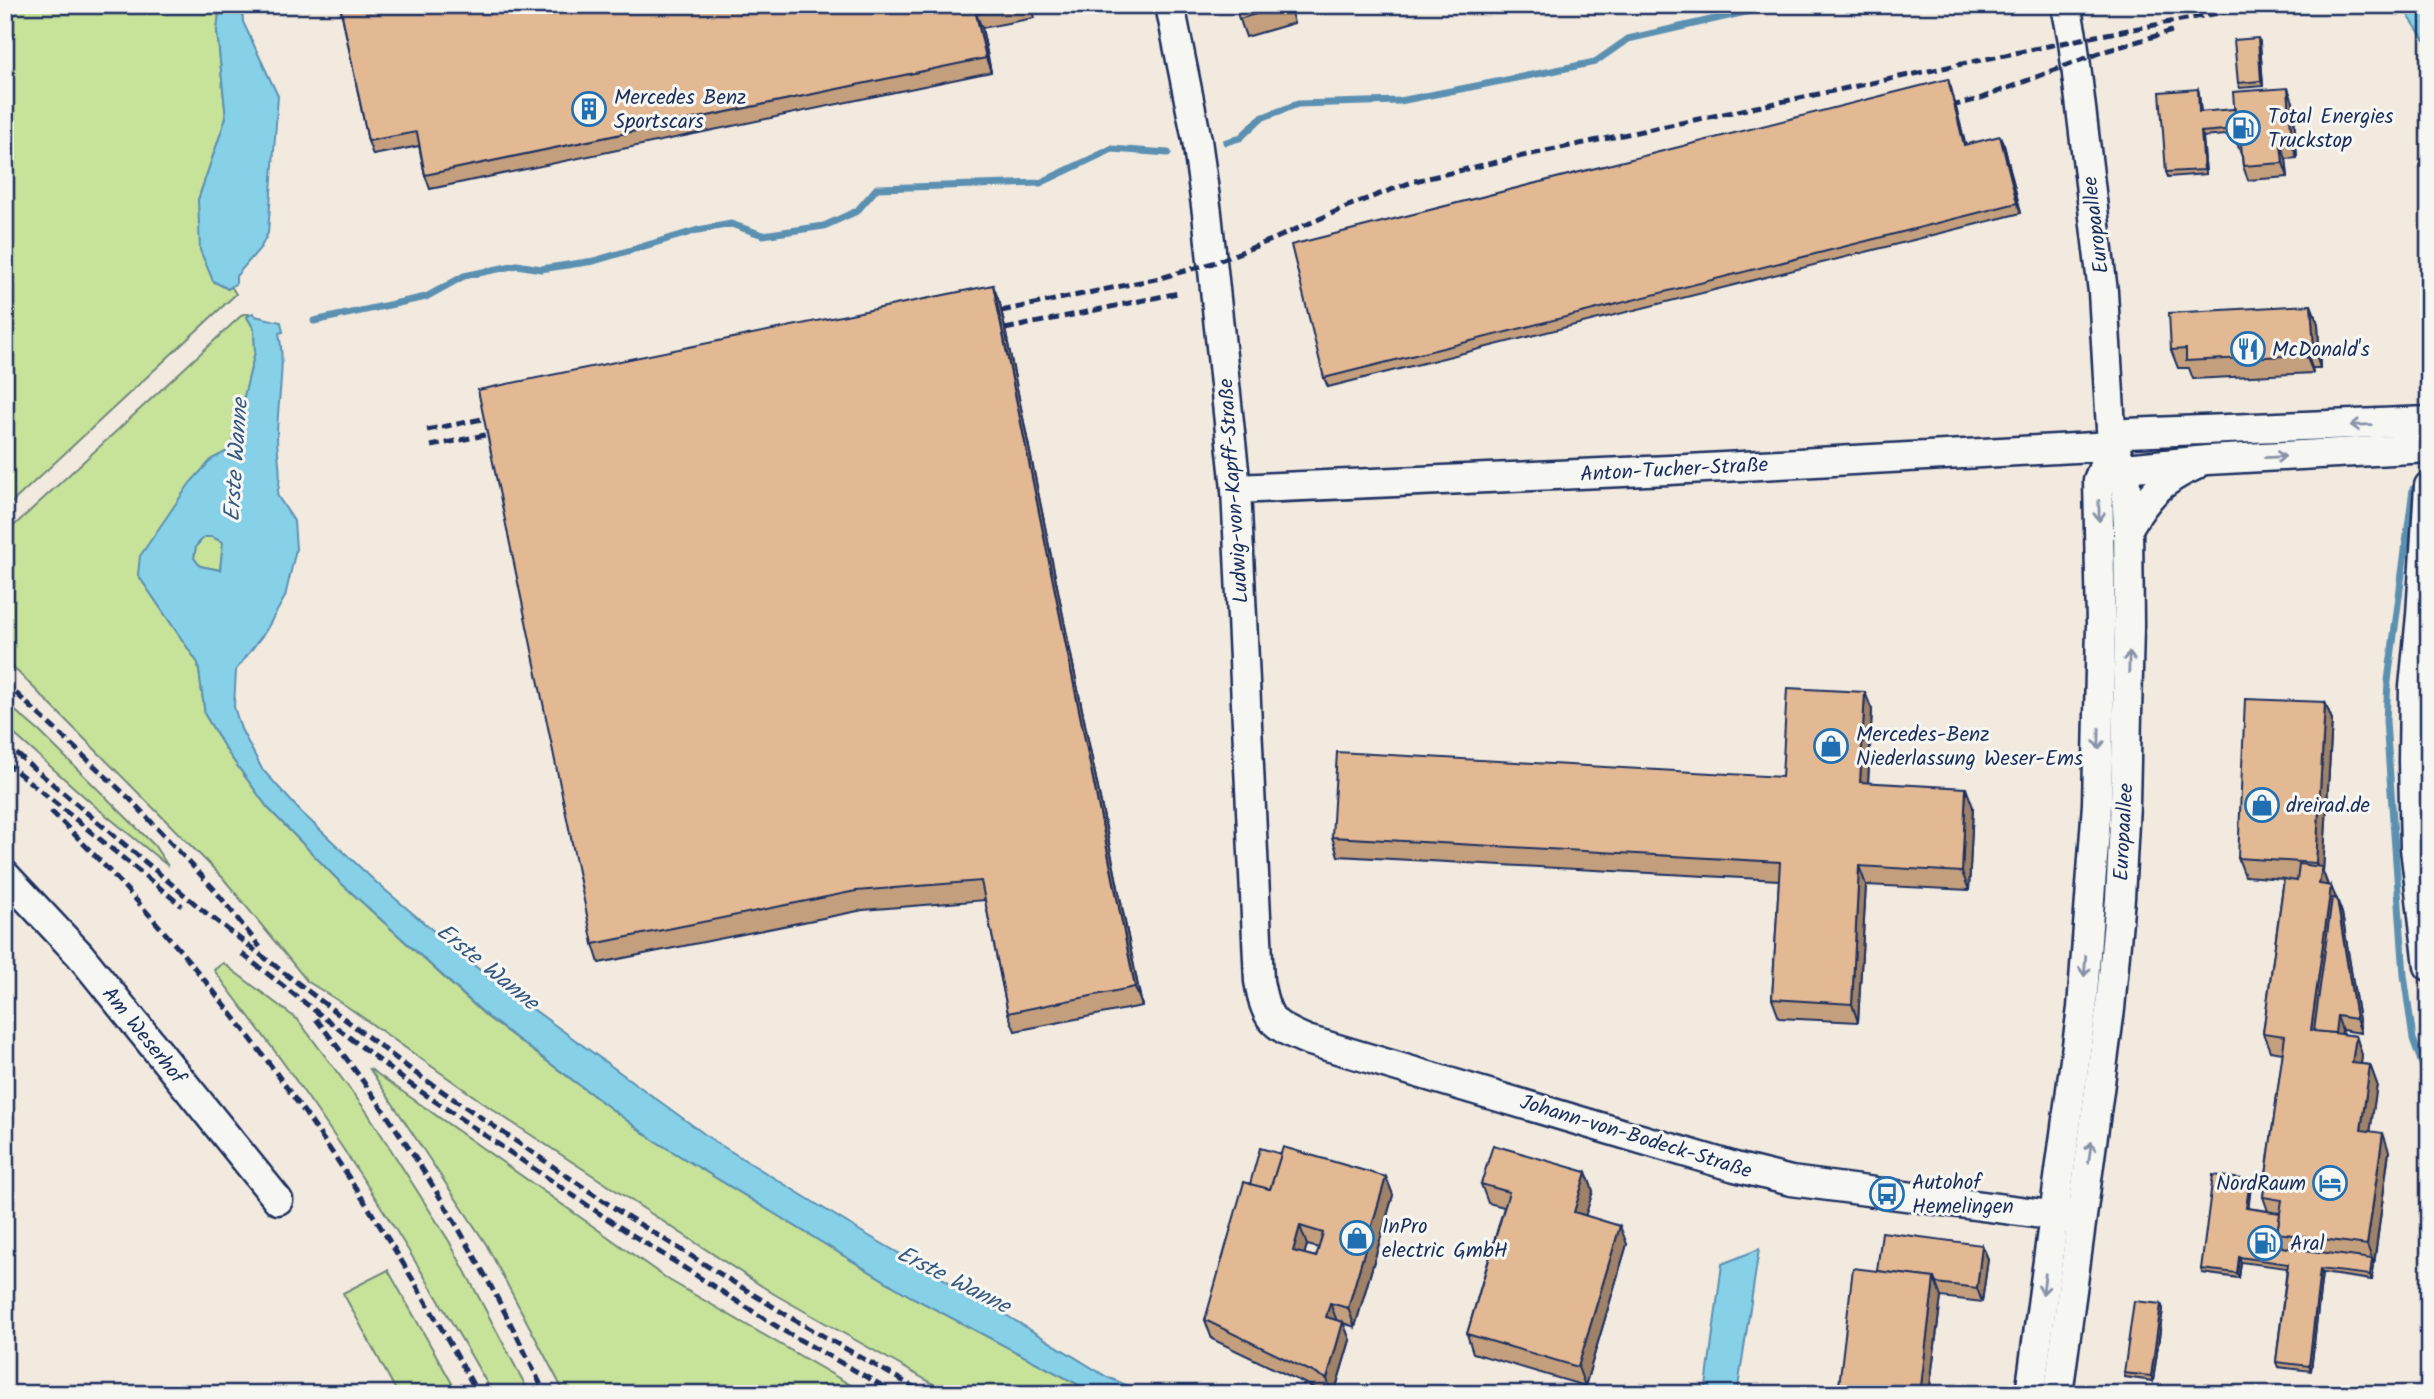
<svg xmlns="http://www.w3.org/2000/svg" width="2434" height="1399" font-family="Kalam,sans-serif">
	<rect width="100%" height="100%" fill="#f2eadf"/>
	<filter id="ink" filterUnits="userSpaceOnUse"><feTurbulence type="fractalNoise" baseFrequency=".0143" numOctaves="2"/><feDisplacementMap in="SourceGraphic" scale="14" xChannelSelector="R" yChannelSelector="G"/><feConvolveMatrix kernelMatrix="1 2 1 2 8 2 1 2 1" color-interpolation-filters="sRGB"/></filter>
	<g filter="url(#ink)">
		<g fill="#c7e299" stroke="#71887c" stroke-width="2">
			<polygon points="5,5 220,5 217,31 226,118 198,200 213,281 228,289 231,286 236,294 5,509"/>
			<polygon points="243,314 250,314 247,317 254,329 255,352 231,450 212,459 138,575 198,663 205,715 228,753 268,808 341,883 487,1017 652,1139 910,1296 1096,1394 951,1394 774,1294 499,1114 345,1005 307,981 223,878 5,659 5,534"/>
			<polygon points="204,537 212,537 223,542 220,570 200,566 194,558 196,546"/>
			<polygon points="5,702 40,732 154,845 168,866 96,807 5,726"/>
			<path d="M223,963L298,1020L367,1112L449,1241L530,1394H493C435,1291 374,1191 306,1095C277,1052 245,1012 214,970Z"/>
			<polygon points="369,1068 669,1280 866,1394 565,1394 486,1244"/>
			<polygon points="388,1270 458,1394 398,1394 343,1293"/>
		</g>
		<g fill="#87d1e8" stroke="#5c90b1" stroke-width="2" fill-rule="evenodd">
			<polygon points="220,5 242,5 243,22 278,96 268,233 261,247 236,276 236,283 228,289 213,281 200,250 198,200 226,118 217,31"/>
			<polygon points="2405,5 2429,7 2429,47 2402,6"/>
			<path d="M253,313L255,316L281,322L283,332L279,333C286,368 277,401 277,436C277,457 283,475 277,495L294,521L296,549L285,597L265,632L236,670L234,707L241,729L262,769L301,812L378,884L482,972L714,1141L862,1232L1001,1312L1107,1377L1148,1394H1096L910,1296L652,1139L488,1017L341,883L268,808L228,753L205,715L198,663L138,575L140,556L190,483L212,459L231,449L255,352L254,329L247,317ZM204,537H212L223,542L220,570L200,566L194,558L196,546Z"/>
			<polygon points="1759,1249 1737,1394 1705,1394 1722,1264"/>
		</g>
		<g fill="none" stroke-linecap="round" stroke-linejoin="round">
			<g stroke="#5c90b1" stroke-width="7">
				<polyline points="1226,142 1240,138 1261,118 1298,104 1400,101 1552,71 1595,62 1628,39 1750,11 1790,5"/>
				<polyline points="314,321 426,297 464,276 517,265 541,269 594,261 698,230 731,224 763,235 824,226 857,211 877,188 1040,183 1112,149 1168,153"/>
				<polyline points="2413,489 2388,681 2386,721 2404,975 2413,1039 2429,1083"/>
			</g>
			<g stroke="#1b2f5e" stroke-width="33">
				<g id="minor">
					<path d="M1170,5L1197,140L1207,213L1236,489L1259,981C1266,1019 1271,1025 1307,1040L1735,1167L1791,1181L2081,1219"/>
					<polyline points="2112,446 2127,433 2429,421"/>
					<polyline points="2125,468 2207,460 2429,448"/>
					<polyline points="2429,486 2421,615 2414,687 2413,761 2415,848 2429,966"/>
					<polyline points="1236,489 1669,470 2112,446"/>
					<path d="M2128,528C2147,497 2161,480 2194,466"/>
					<polyline points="5,875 80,955 278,1200"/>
					<polyline points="2030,1394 2082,1008 2097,804 2101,625 2098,480 2112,446 2103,292 2073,41 2066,5"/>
					<polyline points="2058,1394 2110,1009 2120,898 2125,804 2129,625 2128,528 2125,468 2112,446"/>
				</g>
			</g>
			<use href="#minor" stroke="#f6f6f2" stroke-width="28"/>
			<g stroke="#1b2f5e" stroke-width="5" stroke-dasharray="10 5" stroke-linecap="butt">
				<polyline points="1936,110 1979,99 2099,53 2172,31"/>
				<polyline points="1001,311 1160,278 1213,263 1274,239 1353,204 1415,181 1527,155 2096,36 2261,5"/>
				<polyline points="1005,329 1178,293"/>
				<polyline points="427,430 487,418"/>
				<polyline points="431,446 490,434"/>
				<polyline points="5,683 130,799 214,889 260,947"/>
				<polyline points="5,744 206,913 414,1072 620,1212 793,1319 926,1394"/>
				<polyline points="5,762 182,906"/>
				<path d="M51,811C224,981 363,1182 478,1394"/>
				<polyline points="242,954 407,1082 612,1222 784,1331 897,1394"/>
				<path d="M316,1019C407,1134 483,1261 545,1394"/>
			</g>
		</g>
		<g fill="#c39f7e" stroke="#1b2f5e" stroke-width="2" fill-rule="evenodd">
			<polygon points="340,5 1031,5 1034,18 982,28 991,72 430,189 425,175 419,146 373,155 368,141"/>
			<polygon points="1235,5 1289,5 1294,23 1246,37"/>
			<polygon points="2260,43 2263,86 2240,88 2238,83"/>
			<polygon points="1951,88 1965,145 2004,145 2021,213 1328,387 1324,378"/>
			<polygon points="2198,89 2199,94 2201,112 2235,109 2293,102 2297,158 2286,159 2288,177 2248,180 2243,166 2242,157 2237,143 2237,134 2203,137 2206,174 2168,177 2166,172"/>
			<polygon points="1000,304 1142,1006 1015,1031 1008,1013 985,900 863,910 599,963 593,944"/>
			<polygon points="2311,305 2318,324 2320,368 2312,368 2313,373 2193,379 2189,368 2178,368 2171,350"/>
			<polygon points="2325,702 2332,720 2323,872 2328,885 2337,899 2342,913 2361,1033 2342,1030 2341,1034 2356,1036 2362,1055 2361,1064 2370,1065 2377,1084 2370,1131 2389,1151 2372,1280 2322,1273 2311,1371 2278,1367 2276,1362 2287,1268 2241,1262 2239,1278 2202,1273 2201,1269 2250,1180 2251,1185 2248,1208 2268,1211 2263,1197 2283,1053 2270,1051 2263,1033 2284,879 2245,876 2238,858"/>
			<polygon points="1872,710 1868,783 1973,807 1969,890 1866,885 1858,1022 1779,1018 1772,999 1779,880 1338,856 1332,837 1782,777"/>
			<path d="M1281,1154L1386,1177L1393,1195L1355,1327L1343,1323L1350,1340L1334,1394H1327L1212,1339L1205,1320L1250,1184ZM1307,1245L1319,1248L1316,1257L1304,1254Z"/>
			<polygon points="1586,1172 1593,1191 1585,1215 1627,1244 1585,1386 1473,1353 1467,1334 1504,1207 1488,1203 1481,1184"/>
			<polygon points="1982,1245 1988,1259 1982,1302 1941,1297 1929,1394 1838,1394 1877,1271"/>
			<polygon points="2161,1304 2163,1309 2153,1381 2125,1377 2124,1373"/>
		</g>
		<g fill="#9f8267" stroke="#1b2f5e" stroke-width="2">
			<polygon points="976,14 982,28 991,72 986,58"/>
			<polygon points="2258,38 2260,43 2263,86 2261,81"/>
			<polygon points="1948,79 1951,88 1968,154 1964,145"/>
			<polygon points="2288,88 2293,102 2297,158 2292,144"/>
			<polygon points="2198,89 2199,94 2201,117 2199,112"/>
			<polygon points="2201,132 2203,137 2206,174 2204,170"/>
			<polygon points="2000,136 2004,145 2021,213 2017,203"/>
			<polygon points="2281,145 2286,159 2288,177 2283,163"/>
			<polygon points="993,285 1000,304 1142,1006 1135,987"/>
			<polygon points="2311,305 2318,324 2320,368 2314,349"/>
			<polygon points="2306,350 2312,368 2313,373 2306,355"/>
			<polygon points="1865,692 1872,710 1867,801 1860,782"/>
			<polygon points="2325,702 2332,720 2323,872 2328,886 2319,884 2320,875 2316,863"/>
			<polygon points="1966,788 1973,807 1969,890 1962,872"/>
			<polygon points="1859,866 1866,885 1858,1022 1852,1004"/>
			<polygon points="2331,886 2342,913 2361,1033 2356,1019 2338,904 2320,1036 2311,1030"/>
			<polygon points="2337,1016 2342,1030 2339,1052 2334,1038"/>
			<polygon points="2356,1036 2362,1055 2359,1081 2352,1063"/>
			<polygon points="2370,1065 2377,1084 2368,1148 2361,1130"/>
			<polygon points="2383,1133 2389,1151 2374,1264 2367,1245"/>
			<polygon points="1586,1172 1593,1191 1581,1230 1574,1212"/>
			<polygon points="1386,1177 1393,1195 1355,1327 1348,1308"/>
			<polygon points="2250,1180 2251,1185 2248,1213 2246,1208"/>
			<polygon points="1300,1226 1307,1245 1300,1269 1293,1251"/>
			<polygon points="1620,1226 1627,1244 1585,1386 1578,1367"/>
			<polygon points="1982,1245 1988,1259 1982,1302 1977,1288"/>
			<polygon points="2239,1257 2241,1262 2239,1278 2237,1273"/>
			<polygon points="2372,1259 2374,1264 2372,1280 2370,1275"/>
			<polygon points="2320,1269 2322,1273 2311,1371 2309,1366"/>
			<polygon points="1934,1278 1941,1297 1929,1394 1920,1394"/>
			<polygon points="1330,1303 1337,1321 1326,1317"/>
			<polygon points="2161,1304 2163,1309 2153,1381 2151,1376"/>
			<polygon points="1343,1322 1350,1340 1334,1394 1332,1394 1327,1379"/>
		</g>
		<g fill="#e3b993" stroke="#1b2f5e" stroke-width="2" fill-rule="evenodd">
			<polygon points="340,5 1021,5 976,14 986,58 425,175 417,132 368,141"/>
			<polygon points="1235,5 1286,5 1239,19"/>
			<polygon points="2258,38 2261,81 2238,83 2234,40"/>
			<polygon points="1948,79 1964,145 2000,136 2017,203 1324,378 1291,245"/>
			<polygon points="2288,88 2292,144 2281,145 2283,163 2243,166 2241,143 2237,143 2233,92"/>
			<polygon points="2198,89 2199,112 2235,109 2236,129 2201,132 2204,170 2166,172 2160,92"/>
			<polygon points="993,285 1135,987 1008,1013 981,881 856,891 593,944 478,390"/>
			<polygon points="2311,305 2314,349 2306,350 2306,355 2186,361 2186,349 2171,350 2169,313"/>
			<polygon points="1787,688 1865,692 1860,782 1966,788 1962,872 1859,866 1852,1004 1772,999 1780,862 1332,837 1337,752 1782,777"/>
			<polygon points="2245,699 2325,702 2316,863 2238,858"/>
			<polygon points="2299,864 2322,867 2319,884 2331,886 2311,1030 2356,1036 2352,1063 2370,1065 2361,1130 2383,1133 2367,1245 2277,1233 2282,1200 2263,1197 2285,1036 2263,1033 2284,879 2297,881"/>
			<polygon points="2332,898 2337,899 2356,1019 2337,1016 2335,1033 2314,1031"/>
			<polygon points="1493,1145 1586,1172 1574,1212 1620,1226 1578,1367 1467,1334 1509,1192 1481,1184"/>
			<path d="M1283,1147L1386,1177L1348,1308L1330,1303L1326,1317L1343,1322L1327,1379L1205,1320L1244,1182L1270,1189ZM1300,1226L1323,1233L1316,1257L1293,1251Z"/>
			<polygon points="1260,1148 1281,1154 1270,1189 1250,1184"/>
			<polygon points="2213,1175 2250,1180 2246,1208 2280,1213 2277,1233 2282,1247 2372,1259 2370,1275 2320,1269 2309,1366 2276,1362 2288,1264 2239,1257 2237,1273 2201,1269"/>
			<polygon points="1882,1232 1982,1245 1977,1288 1936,1283 1934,1278 1877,1271"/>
			<polygon points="1853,1268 1934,1278 1920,1394 1838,1394"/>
			<polygon points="2134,1301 2161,1304 2151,1376 2124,1373"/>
		</g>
		<defs><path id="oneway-shaft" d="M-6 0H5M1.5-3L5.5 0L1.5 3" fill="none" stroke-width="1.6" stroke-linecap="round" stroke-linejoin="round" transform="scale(1.75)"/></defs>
		<g stroke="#8892a8">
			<use href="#oneway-shaft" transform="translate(2361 425) rotate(178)"/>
			<use href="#oneway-shaft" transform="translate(2275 457) rotate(-3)"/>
			<use href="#oneway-shaft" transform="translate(2099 511) rotate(89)"/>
			<use href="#oneway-shaft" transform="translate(2129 662) rotate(-89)"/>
			<use href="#oneway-shaft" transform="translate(2099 739) rotate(91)"/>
			<use href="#oneway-shaft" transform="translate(2085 966) rotate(94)"/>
			<use href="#oneway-shaft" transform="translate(2090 1152) rotate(-82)"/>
			<use href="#oneway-shaft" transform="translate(2044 1284) rotate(97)"/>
		</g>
	</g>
	<defs>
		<g id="building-ring" transform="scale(1.75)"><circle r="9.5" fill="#f6f6f2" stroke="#1f6fb2" stroke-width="1.5"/><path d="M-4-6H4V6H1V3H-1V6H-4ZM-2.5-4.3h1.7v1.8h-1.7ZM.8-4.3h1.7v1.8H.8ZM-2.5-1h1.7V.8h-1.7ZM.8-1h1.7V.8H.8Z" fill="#1f6fb2"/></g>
		<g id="fuel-ring" transform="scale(1.75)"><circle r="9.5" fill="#f6f6f2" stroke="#1f6fb2" stroke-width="1.5"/><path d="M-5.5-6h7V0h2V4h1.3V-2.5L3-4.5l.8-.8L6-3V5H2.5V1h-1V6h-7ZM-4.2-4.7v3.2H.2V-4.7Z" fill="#1f6fb2"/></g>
		<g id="restaurant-ring" transform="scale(1.75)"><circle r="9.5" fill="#f6f6f2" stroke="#1f6fb2" stroke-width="1.5"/><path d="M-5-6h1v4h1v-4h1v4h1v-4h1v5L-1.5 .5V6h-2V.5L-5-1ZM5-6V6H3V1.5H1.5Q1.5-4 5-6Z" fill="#1f6fb2"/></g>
		<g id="shop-ring" transform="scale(1.75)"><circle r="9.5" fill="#f6f6f2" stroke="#1f6fb2" stroke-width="1.5"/><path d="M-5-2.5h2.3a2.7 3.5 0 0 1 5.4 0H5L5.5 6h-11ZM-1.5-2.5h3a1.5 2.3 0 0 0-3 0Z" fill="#1f6fb2"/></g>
		<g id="hotel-ring" transform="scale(1.75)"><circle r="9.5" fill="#f6f6f2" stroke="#1f6fb2" stroke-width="1.5"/><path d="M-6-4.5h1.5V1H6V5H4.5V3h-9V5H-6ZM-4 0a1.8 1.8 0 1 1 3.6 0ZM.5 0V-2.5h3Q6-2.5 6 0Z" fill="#1f6fb2"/></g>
		<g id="bus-ring" transform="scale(1.75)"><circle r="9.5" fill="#f6f6f2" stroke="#1f6fb2" stroke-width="1.5"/><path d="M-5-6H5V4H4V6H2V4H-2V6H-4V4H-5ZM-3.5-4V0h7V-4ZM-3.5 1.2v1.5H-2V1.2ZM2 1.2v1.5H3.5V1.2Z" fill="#1f6fb2"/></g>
	</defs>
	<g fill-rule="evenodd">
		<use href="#building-ring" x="589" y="109"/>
		<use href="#fuel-ring" x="2243" y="128"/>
		<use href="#restaurant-ring" x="2248" y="349"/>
		<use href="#shop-ring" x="1831" y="746"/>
		<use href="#shop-ring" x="2262" y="805"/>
		<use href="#hotel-ring" x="2330" y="1183"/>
		<use href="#bus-ring" x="1887" y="1194"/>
		<use href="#shop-ring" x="1357" y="1238"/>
		<use href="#fuel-ring" x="2265" y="1243"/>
	</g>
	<g text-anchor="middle" stroke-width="6" stroke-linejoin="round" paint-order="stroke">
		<g font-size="21" fill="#1b2f5e" stroke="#f6f6f2" text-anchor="start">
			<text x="614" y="104">Mercedes Benz<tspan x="614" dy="24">Sportscars</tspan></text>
			<text x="2268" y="123">Total Energies<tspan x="2268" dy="24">Truckstop</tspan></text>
			<text x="2272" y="356">McDonald's</text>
			<text x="1856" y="741">Mercedes-Benz<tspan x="1856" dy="24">Niederlassung Weser-Ems</tspan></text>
			<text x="2286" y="812">dreirad.de</text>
			<text x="1912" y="1189">Autohof<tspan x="1912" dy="24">Hemelingen</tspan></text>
			<text x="2306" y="1190" text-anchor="end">NordRaum</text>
			<text x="1382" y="1233">InPro<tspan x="1382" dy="24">electric GmbH</tspan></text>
			<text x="2290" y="1250">Aral</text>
		</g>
		<g font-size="21" fill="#1b2f5e" stroke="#f6f6f2">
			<text transform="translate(2095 225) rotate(-97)" y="7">Europaallee</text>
			<text transform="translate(1674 469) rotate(-3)" y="7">Anton-Tucher-Straße</text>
			<text transform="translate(1233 491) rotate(-94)" y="7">Ludwig-von-Kapff-Straße</text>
			<text transform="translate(2123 832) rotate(-87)" y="7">Europaallee</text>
			<text transform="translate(144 1035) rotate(51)" y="7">Am Weserhof</text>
			<text transform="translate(1636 1136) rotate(17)" y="7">Johann-von-Bodeck-Straße</text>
		</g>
		<g font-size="23" font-style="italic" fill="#365880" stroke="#f6f6f2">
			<text transform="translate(235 460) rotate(-86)" y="8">Erste Wanne</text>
			<text transform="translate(488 966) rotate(39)" y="8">Erste Wanne</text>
			<text transform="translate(954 1279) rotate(27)" y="8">Erste Wanne</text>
		</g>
	</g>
	<rect width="2434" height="1399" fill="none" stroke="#f6f6f2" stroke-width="28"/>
	<rect x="14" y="14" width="2406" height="1371" fill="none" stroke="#1b2f5e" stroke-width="2.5" filter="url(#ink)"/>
</svg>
